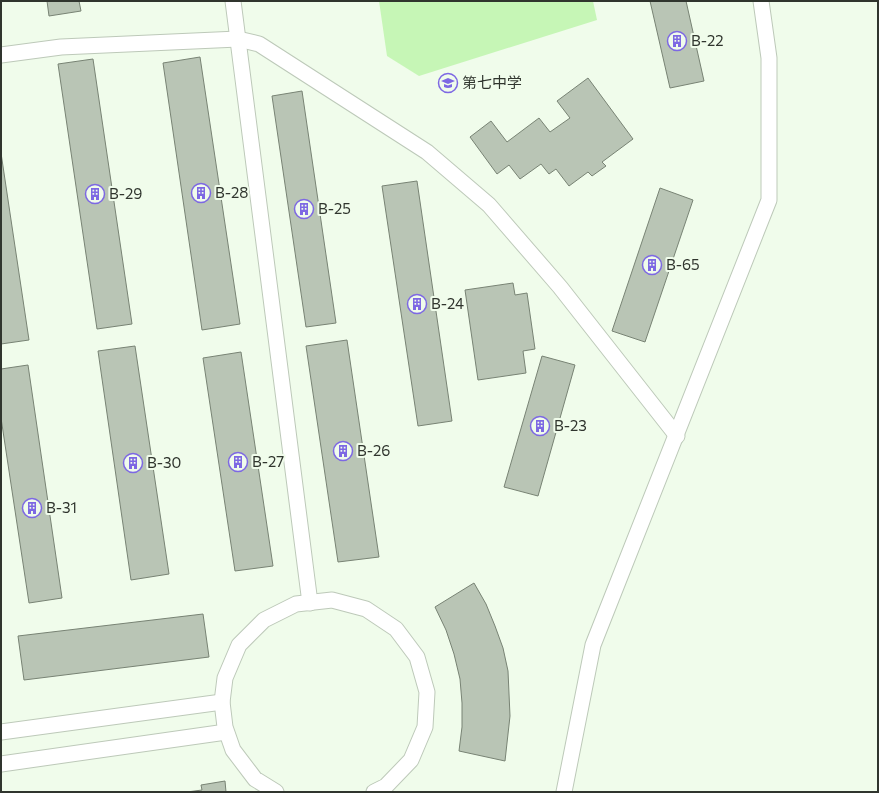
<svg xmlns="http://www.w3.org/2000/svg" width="879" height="793" font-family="Commissioner,'Noto Sans SC',sans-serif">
	<rect width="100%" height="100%" fill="#f0fceb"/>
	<polygon fill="#c6f6b6" points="379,1 593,1 597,20 419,76 387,56"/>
	<g fill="#b9c5b5" stroke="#788374">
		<polygon points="47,1 79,1 81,11 49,16"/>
		<polygon points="650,1 686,1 704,81 670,88"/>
		<polygon points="200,57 240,324 202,330 163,63"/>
		<polygon points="93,59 132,324 97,329 58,64"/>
		<polygon points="588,78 633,139 602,162 606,166 592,176 588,172 569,186 556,169 549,174 541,164 520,179 509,165 497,174 470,137 491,121 507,142 539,118 550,132 570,118 557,101"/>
		<polygon points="302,91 336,323 306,327 272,96"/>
		<polygon points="1,153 29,340 1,344"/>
		<polygon points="417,181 452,421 418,426 382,186"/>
		<polygon points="660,188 693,200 645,342 612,331"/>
		<polygon points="513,283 515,295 527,293 535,349 523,351 526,373 478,380 465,290"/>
		<polygon points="347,340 379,557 338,562 306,346"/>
		<polygon points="135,346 169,574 131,580 98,351"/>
		<polygon points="241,352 273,566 235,571 203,358"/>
		<polygon points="542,356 575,365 538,496 504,487"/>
		<polygon points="28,365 62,598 29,603 1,418 1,369"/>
		<polygon points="474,583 486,604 495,626 503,648 508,671 510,716 505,761 459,751 462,727 462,703 460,679 454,654 446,630 435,607"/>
		<polygon points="203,614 209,657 24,680 18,636"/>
		<polygon points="225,781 226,792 187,792 202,790 201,785"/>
	</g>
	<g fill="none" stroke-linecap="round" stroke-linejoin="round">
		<g stroke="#bdc9b9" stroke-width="17">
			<g id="street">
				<polyline points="233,1 310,603"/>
				<polyline points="1,55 61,47 238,39 259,44 427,152 489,205 560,287 677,436"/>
				<polyline points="1,732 222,702"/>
				<polyline points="1,764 226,732"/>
				<polyline points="276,792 255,779 233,750 225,727 222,702 225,678 239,645 264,620 296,604 332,600 366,609 396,629 417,657 427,692 425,727 411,760 386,786 374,792"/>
				<polyline points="564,792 593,645 769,200 769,58 761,1"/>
			</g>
		</g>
		<use href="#street" stroke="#fff" stroke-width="15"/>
	</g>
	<defs>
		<g id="building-ring" transform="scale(1)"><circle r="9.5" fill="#f0fceb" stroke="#7d68e3" stroke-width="1.5"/><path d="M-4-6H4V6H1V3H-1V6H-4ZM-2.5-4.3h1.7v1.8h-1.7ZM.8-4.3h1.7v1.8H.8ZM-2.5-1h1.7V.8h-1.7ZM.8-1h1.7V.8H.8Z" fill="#7d68e3"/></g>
		<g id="school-ring" transform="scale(1)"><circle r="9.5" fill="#f0fceb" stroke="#7d68e3" stroke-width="1.5"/><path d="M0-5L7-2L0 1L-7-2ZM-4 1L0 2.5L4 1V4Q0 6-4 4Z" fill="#7d68e3"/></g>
	</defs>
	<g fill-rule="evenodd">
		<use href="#building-ring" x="677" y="41"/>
		<use href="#school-ring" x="448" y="83"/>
		<use href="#building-ring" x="201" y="193"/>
		<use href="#building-ring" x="95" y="194"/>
		<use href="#building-ring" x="304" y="209"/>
		<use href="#building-ring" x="652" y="265"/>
		<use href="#building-ring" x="417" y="304"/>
		<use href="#building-ring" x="540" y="426"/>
		<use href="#building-ring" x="343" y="451"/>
		<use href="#building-ring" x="238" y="462"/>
		<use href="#building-ring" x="133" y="463"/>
		<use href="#building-ring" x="32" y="508"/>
	</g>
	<g text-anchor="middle" stroke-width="4" stroke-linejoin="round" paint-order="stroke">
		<g font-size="15" fill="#30352e" stroke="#f0fceb" text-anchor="start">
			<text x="691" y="46">B-22</text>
			<text x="462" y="88">第七中学</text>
			<text x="215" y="198">B-28</text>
			<text x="109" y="199">B-29</text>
			<text x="318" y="214">B-25</text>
			<text x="666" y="270">B-65</text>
			<text x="431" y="309">B-24</text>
			<text x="554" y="431">B-23</text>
			<text x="357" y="456">B-26</text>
			<text x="252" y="467">B-27</text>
			<text x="147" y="468">B-30</text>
			<text x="46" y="513">B-31</text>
		</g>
	</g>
	<rect width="879" height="793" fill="none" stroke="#30352e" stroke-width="4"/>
</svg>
